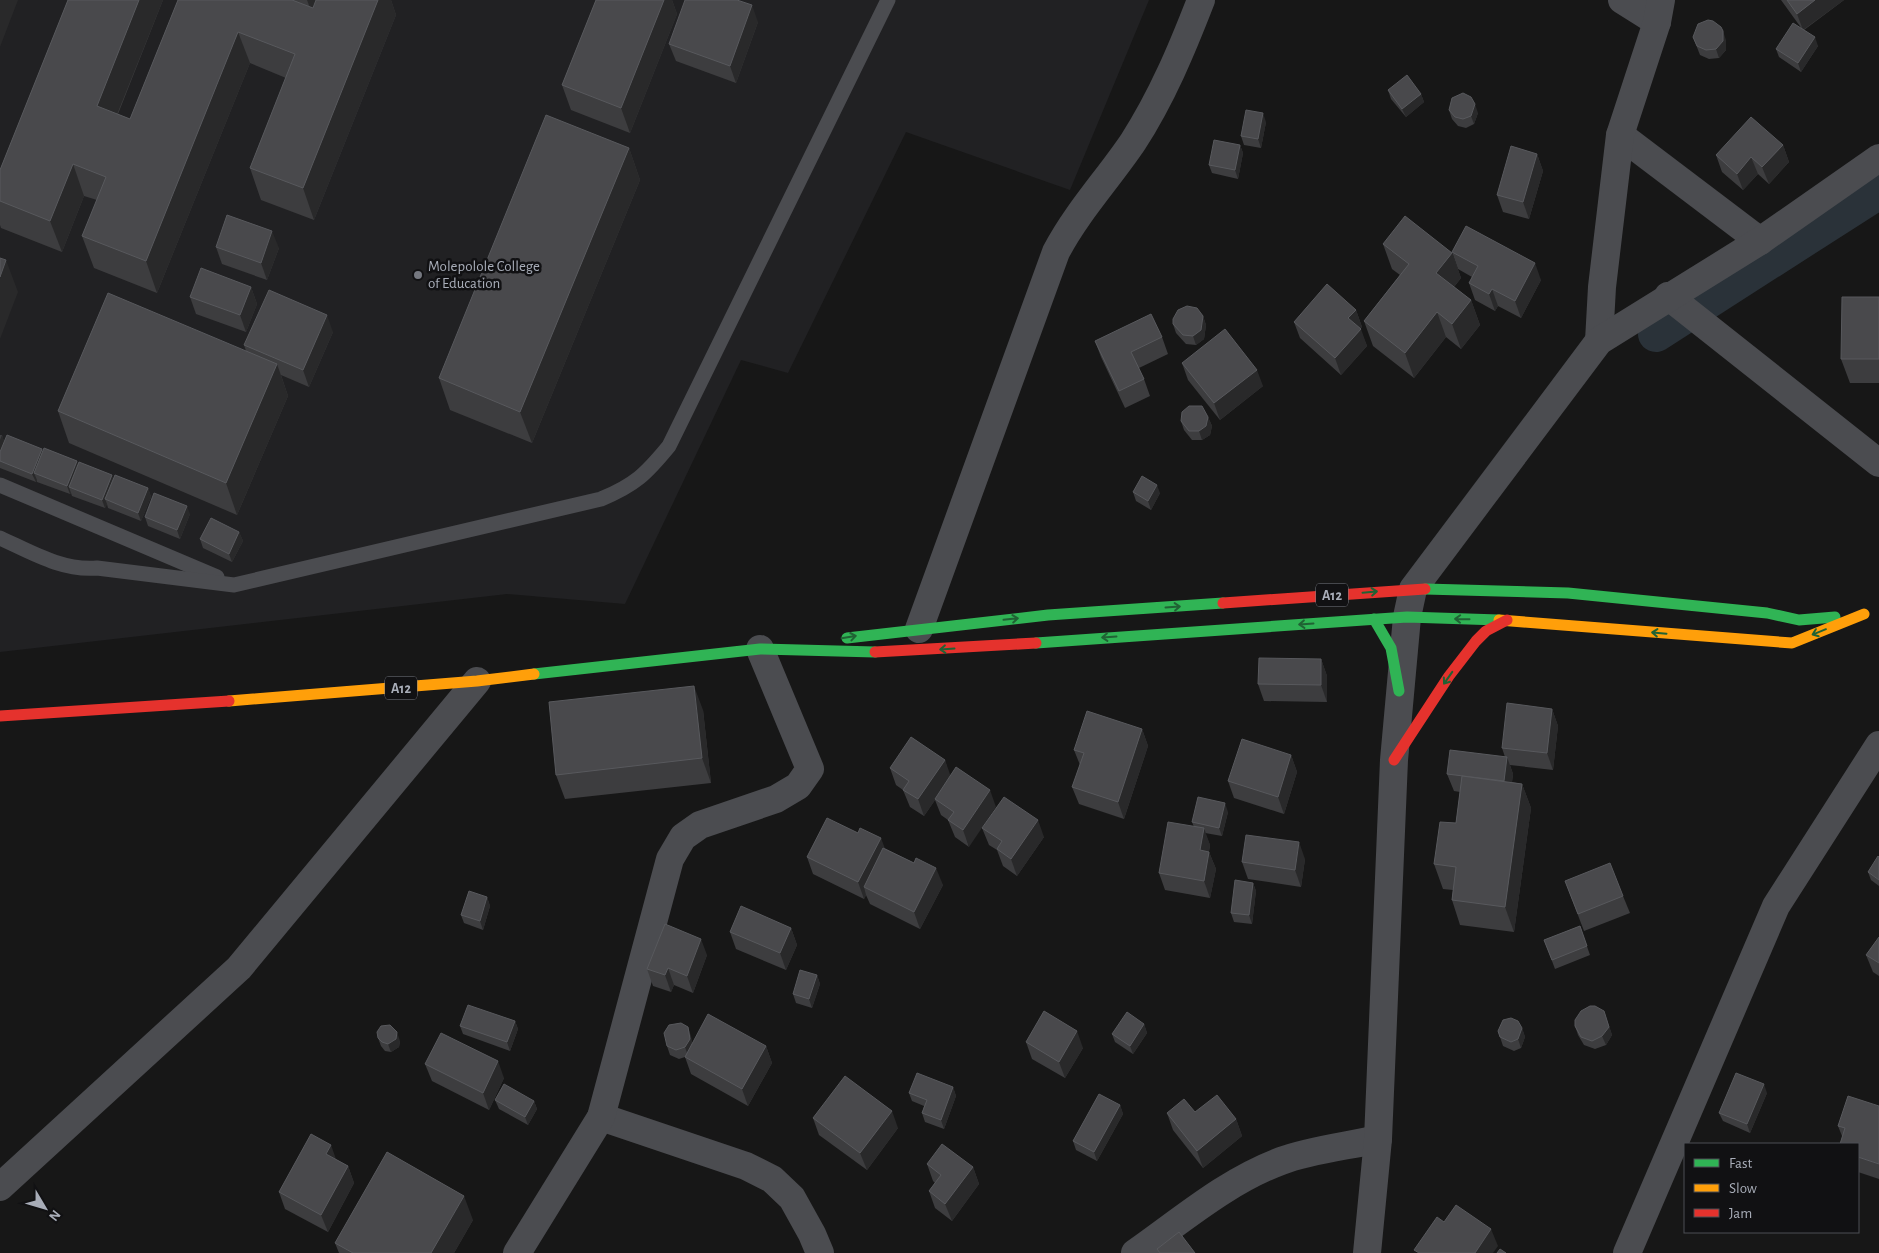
<svg xmlns="http://www.w3.org/2000/svg" width="1879" height="1253" font-family="'Alegreya Sans',sans-serif">
	<rect width="100%" height="100%" fill="#171717"/>
	<polygon fill="#212123" points="0,0 1149,0 1070,190 906,132 788,373 741,360 625,604 507,594 0,652"/>
	<g fill="none" stroke-linecap="round" stroke-linejoin="round">
		<polyline stroke="#2a3239" stroke-width="36" points="1656,334 1879,191"/>
		<g stroke="#4b4c50" stroke-width="15">
			<polyline points="0,485 217,577"/>
			<path d="M0,538C31,552 62,571 97,568L234,585L601,499C635,485 646,474 669,446L888,0"/>
		</g>
		<g stroke="#4b4c50" stroke-width="28">
			<polyline points="1622,0 1657,22"/>
			<polyline points="1620,135 1760,241"/>
			<polyline points="1668,296 1879,463"/>
			<polyline points="1599,341 1602,287 1620,135 1657,22 1661,0"/>
			<path d="M919,629L1056,252C1077,212 1108,179 1133,142C1162,97 1182,49 1201,0"/>
			<polyline points="601,1117 746,1166 772,1179 792,1198 812,1234 820,1253"/>
			<polyline points="0,1187 239,968 477,681"/>
			<polyline points="517,1253 601,1117 670,859 683,837 700,825 776,799 798,786 810,769 760,649"/>
			<path d="M1135,1253C1182,1220 1227,1181 1281,1161C1310,1150 1348,1146 1378,1139"/>
			<polyline points="1367,1253 1378,1139 1394,760 1407,617 1413,589 1599,341 1760,241 1879,158"/>
			<polyline points="1627,1253 1776,906 1879,745"/>
		</g>
		<g stroke="#30b455" stroke-width="11">
			<polyline points="1425,589 1568,593 1767,613 1799,620 1835,617"/>
			<polyline points="1374,619 1391,648 1399,691"/>
			<polyline points="847,638 1048,615 1223,603"/>
			<polyline points="1036,643 1407,617 1499,620"/>
			<polyline points="534,674 760,649 875,652"/>
		</g>
		<g stroke="#ff9f0a" stroke-width="11">
			<polyline points="1499,620 1792,643 1864,614"/>
			<polyline points="229,701 477,681 534,674"/>
		</g>
		<g stroke="#e5322d" stroke-width="11">
			<polyline points="1223,603 1425,589"/>
			<polyline points="875,652 1036,643"/>
			<polyline points="0,716 229,701"/>
			<polyline points="1394,760 1449,676 1476,641 1486,631 1507,620"/>
		</g>
	</g>
	<g fill="#3d3d3f">
		<polygon points="68,0 163,0 118,114 130,119 178,0 391,0 396,15 314,220 261,200 250,168 286,78 250,63 157,293 94,268 82,236 97,200 84,196 62,252 1,228 0,225 0,170"/>
		<polygon points="596,0 672,0 677,14 630,133 571,110 562,85"/>
		<polygon points="1781,0 1844,0 1804,30 1818,46 1801,72 1779,57 1776,49 1802,29"/>
		<polygon points="758,22 736,83 676,61 669,44"/>
		<polygon points="1693,37 1726,40 1726,50 1719,58 1709,59 1700,55"/>
		<polygon points="1388,90 1421,94 1424,102 1406,117 1391,99"/>
		<polygon points="1449,110 1478,113 1474,124 1466,128 1458,126 1452,119"/>
		<polygon points="1266,122 1261,148 1244,145 1241,136"/>
		<polygon points="1240,145 1243,153 1238,179 1212,173 1209,165"/>
		<polygon points="1783,145 1789,162 1769,184 1758,174 1743,190 1722,172 1716,155"/>
		<polygon points="629,148 640,180 532,443 450,410 439,378"/>
		<polygon points="1537,154 1543,171 1529,219 1503,212 1497,195"/>
		<polygon points="1383,244 1452,253 1461,278 1454,287 1471,300 1480,325 1461,349 1446,337 1414,378 1373,346 1364,321 1400,275 1392,269"/>
		<polygon points="216,247 279,248 267,280 222,264"/>
		<polygon points="1452,252 1541,280 1521,318 1498,306 1495,311 1475,300 1469,283 1472,277 1458,269"/>
		<polygon points="251,287 257,304 246,332 196,314 190,297"/>
		<polygon points="1879,297 1879,383 1850,383 1841,359"/>
		<polygon points="1356,310 1362,327 1360,329 1367,346 1341,375 1300,338 1294,322"/>
		<polygon points="1203,316 1206,325 1204,339 1196,345 1186,344 1176,333 1173,324"/>
		<polygon points="333,332 309,387 281,375 288,396 237,515 69,443 58,411 246,351 244,345"/>
		<polygon points="1162,337 1168,354 1139,368 1144,379 1150,396 1125,408 1101,357 1095,341"/>
		<polygon points="1182,363 1263,386 1220,420 1188,380"/>
		<polygon points="1208,417 1212,426 1210,435 1202,440 1192,440 1184,430 1181,421"/>
		<polygon points="0,435 2,435 4,442 43,451 113,479 148,488 151,497 141,521 108,508 107,504 105,508 72,496 71,493 70,494 37,482 37,480 36,482 0,468"/>
		<polygon points="1133,492 1160,493 1151,510 1136,501"/>
		<polygon points="190,514 180,539 148,526 145,517"/>
		<polygon points="239,532 243,541 232,562 203,548 200,539"/>
		<polygon points="1321,659 1327,676 1327,702 1264,701 1258,684"/>
		<polygon points="1552,709 1558,726 1553,770 1510,765 1513,774 1512,782 1522,784 1531,808 1514,932 1460,925 1452,900 1453,890 1443,889 1434,864 1456,823 1460,792 1454,791 1447,774 1505,757 1502,748"/>
		<polygon points="703,710 711,783 565,799 556,775"/>
		<polygon points="1142,729 1148,746 1124,819 1079,804 1072,787 1080,765 1074,750"/>
		<polygon points="1291,755 1297,772 1284,814 1234,798 1228,781"/>
		<polygon points="945,760 969,847 955,837 948,820 941,815 935,800 924,816 910,807 903,790 896,785 890,768"/>
		<polygon points="1228,812 1222,836 1205,833 1210,845 1209,852 1216,869 1210,898 1165,890 1159,873 1194,827 1192,822"/>
		<polygon points="982,828 1044,837 1017,876 1003,866 997,850 989,845"/>
		<polygon points="884,848 914,863 943,885 920,929 870,904 866,895 864,899 813,874 807,857"/>
		<polygon points="1879,857 1879,886 1871,880 1868,872"/>
		<polygon points="1305,859 1301,887 1248,879 1242,862"/>
		<polygon points="1565,881 1623,896 1630,913 1584,931"/>
		<polygon points="1253,883 1256,891 1252,924 1234,922 1231,913"/>
		<polygon points="487,897 490,906 483,930 464,923 461,915"/>
		<polygon points="1580,926 1590,955 1555,969 1544,940"/>
		<polygon points="791,928 797,945 786,970 736,949 730,932"/>
		<polygon points="1879,937 1879,976 1873,972 1866,955"/>
		<polygon points="707,955 693,993 674,985 671,992 653,986 647,969"/>
		<polygon points="817,975 820,984 812,1008 796,1003 793,994"/>
		<polygon points="1604,1011 1612,1035 1606,1045 1595,1049 1584,1045 1578,1035 1575,1026"/>
		<polygon points="515,1021 518,1029 510,1051 463,1034 460,1026"/>
		<polygon points="1144,1024 1147,1033 1133,1054 1115,1042 1112,1034"/>
		<polygon points="688,1027 692,1043 766,1046 772,1063 748,1106 691,1074 685,1057 679,1059 670,1055 667,1046"/>
		<polygon points="1522,1028 1525,1037 1521,1048 1514,1051 1503,1046 1498,1031"/>
		<polygon points="378,1038 400,1041 399,1047 391,1052 385,1051 381,1046"/>
		<polygon points="1026,1042 1083,1048 1065,1078 1032,1059"/>
		<polygon points="425,1064 504,1078 489,1110 432,1081"/>
		<polygon points="953,1087 956,1096 944,1129 925,1122 922,1113 924,1106 912,1101 909,1093"/>
		<polygon points="1767,1093 1750,1133 1723,1121 1719,1113"/>
		<polygon points="495,1100 534,1101 537,1109 528,1125 499,1109"/>
		<polygon points="1120,1105 1123,1114 1097,1161 1076,1150 1073,1141"/>
		<polygon points="1879,1106 1879,1179 1858,1172 1858,1144 1842,1136 1838,1126"/>
		<polygon points="1195,1112 1236,1119 1242,1136 1203,1168 1173,1130 1167,1113"/>
		<polygon points="813,1118 898,1128 867,1170 819,1135"/>
		<polygon points="337,1160 348,1166 354,1183 328,1232 285,1209 279,1192"/>
		<polygon points="927,1164 973,1167 979,1184 952,1221 935,1208 929,1191 935,1183 933,1181"/>
		<polygon points="473,1220 454,1253 339,1253 335,1243"/>
	</g>
	<g fill="#29292a">
		<polygon points="0,0 18,0 0,47"/>
		<polygon points="139,0 163,0 108,137 97,106"/>
		<polygon points="307,0 318,0 313,16"/>
		<polygon points="378,0 391,0 396,15 314,220 303,188"/>
		<polygon points="664,0 672,0 677,14 630,133 621,108"/>
		<polygon points="1815,0 1844,0 1803,30 1797,14"/>
		<polygon points="752,5 758,22 736,83 730,66"/>
		<polygon points="1723,31 1726,40 1726,50 1719,58 1716,49"/>
		<polygon points="238,32 250,63 157,293 146,261"/>
		<polygon points="1815,37 1818,46 1801,72 1798,63"/>
		<polygon points="1421,94 1424,102 1406,117 1402,109"/>
		<polygon points="1475,104 1478,113 1474,124 1471,116"/>
		<polygon points="1263,113 1266,122 1261,148 1258,139"/>
		<polygon points="1240,145 1243,153 1238,179 1235,170"/>
		<polygon points="1783,145 1789,162 1769,184 1762,167"/>
		<polygon points="629,148 640,180 532,443 520,412"/>
		<polygon points="1537,154 1543,171 1529,219 1523,202"/>
		<polygon points="1751,157 1758,174 1743,190 1737,174"/>
		<polygon points="73,164 84,196 62,252 50,221"/>
		<polygon points="272,231 279,248 267,280 261,263"/>
		<polygon points="1452,253 1461,278 1445,298 1436,273"/>
		<polygon points="6,260 18,292 0,339 0,277"/>
		<polygon points="1535,263 1541,280 1521,318 1515,301"/>
		<polygon points="251,287 257,304 246,332 240,315"/>
		<polygon points="1492,289 1498,306 1495,311 1489,294"/>
		<polygon points="1471,300 1480,325 1461,349 1452,324"/>
		<polygon points="1356,310 1362,327 1354,335 1348,318"/>
		<polygon points="1437,312 1446,337 1414,378 1405,353"/>
		<polygon points="327,315 333,332 309,387 303,370"/>
		<polygon points="1203,316 1206,325 1204,339 1196,345 1193,336"/>
		<polygon points="1361,329 1367,346 1341,375 1335,358"/>
		<polygon points="277,364 288,396 237,515 226,483"/>
		<polygon points="1257,370 1263,386 1220,420 1214,403"/>
		<polygon points="1208,417 1212,426 1210,435 1202,440 1199,431"/>
		<polygon points="2,435 5,444 0,456 0,440"/>
		<polygon points="42,449 45,458 34,473 37,480 36,482 32,474"/>
		<polygon points="77,461 80,470 69,487 71,493 70,494 67,486"/>
		<polygon points="112,475 115,484 105,499 107,504 105,508 102,500"/>
		<polygon points="1157,485 1160,493 1151,510 1148,501"/>
		<polygon points="148,488 151,497 141,521 138,513"/>
		<polygon points="187,506 190,514 180,539 177,530"/>
		<polygon points="239,532 243,541 232,562 229,554"/>
		<polygon points="1321,659 1327,676 1327,702 1321,685"/>
		<polygon points="694,686 703,710 711,783 702,758"/>
		<polygon points="1552,709 1558,726 1553,770 1547,753"/>
		<polygon points="1142,729 1148,746 1124,819 1118,802"/>
		<polygon points="1291,755 1297,772 1284,814 1278,797"/>
		<polygon points="1507,757 1513,774 1510,798 1504,781"/>
		<polygon points="945,760 951,777 924,816 918,799"/>
		<polygon points="1522,784 1531,808 1514,932 1505,907"/>
		<polygon points="990,790 996,807 969,847 963,830"/>
		<polygon points="1225,803 1228,812 1222,836 1219,828"/>
		<polygon points="1038,820 1044,837 1017,876 1011,859"/>
		<polygon points="1204,828 1210,845 1206,867 1200,850"/>
		<polygon points="881,838 887,854 864,887 866,895 864,899 858,882"/>
		<polygon points="1299,842 1305,859 1301,887 1295,870"/>
		<polygon points="1209,852 1216,869 1210,898 1204,881"/>
		<polygon points="936,868 943,885 920,929 914,912"/>
		<polygon points="1253,883 1256,891 1252,924 1249,915"/>
		<polygon points="487,897 490,906 483,930 480,921"/>
		<polygon points="791,928 797,945 786,970 780,953"/>
		<polygon points="701,939 707,955 693,993 687,976"/>
		<polygon points="668,968 674,985 671,992 665,975"/>
		<polygon points="817,975 820,984 812,1008 809,999"/>
		<polygon points="1604,1011 1612,1035 1606,1045 1602,1036"/>
		<polygon points="515,1021 518,1029 510,1051 507,1042"/>
		<polygon points="1144,1024 1147,1033 1133,1054 1130,1046"/>
		<polygon points="688,1027 691,1036 693,1048 688,1056 685,1047"/>
		<polygon points="1522,1028 1525,1037 1521,1048 1518,1039"/>
		<polygon points="1077,1031 1083,1048 1065,1078 1059,1062"/>
		<polygon points="397,1032 400,1041 399,1047 391,1052 388,1044"/>
		<polygon points="766,1046 772,1063 748,1106 742,1089"/>
		<polygon points="498,1061 504,1078 489,1110 483,1093"/>
		<polygon points="1764,1084 1767,1093 1750,1133 1747,1124"/>
		<polygon points="953,1087 956,1096 944,1129 941,1120"/>
		<polygon points="534,1101 537,1109 528,1125 525,1117"/>
		<polygon points="1120,1105 1123,1114 1097,1161 1094,1152"/>
		<polygon points="892,1111 898,1128 867,1170 860,1153"/>
		<polygon points="1236,1119 1242,1136 1203,1168 1197,1151"/>
		<polygon points="331,1145 337,1162 326,1154"/>
		<polygon points="348,1166 354,1183 328,1232 321,1215"/>
		<polygon points="973,1167 979,1184 952,1221 945,1204"/>
		<polygon points="464,1196 473,1220 454,1253 431,1253"/>
		<polygon points="1491,1229 1498,1246 1493,1253 1475,1253"/>
	</g>
	<g fill="#49494c" stroke="#58595d">
		<polygon points="68,0 139,0 97,106 130,119 178,0 292,0 313,8 316,0 378,0 303,188 250,168 295,54 238,32 146,261 82,236 106,177 73,164 50,221 0,201 0,170"/>
		<polygon points="596,0 664,0 621,108 562,85"/>
		<polygon points="685,0 737,0 752,5 730,66 669,44"/>
		<polygon points="1787,0 1815,0 1797,14"/>
		<polygon points="1708,20 1713,21 1721,27 1723,31 1723,41 1716,49 1706,50 1697,46 1693,37 1698,24"/>
		<polygon points="1793,23 1815,37 1798,63 1776,49"/>
		<polygon points="1407,75 1421,94 1402,109 1388,90"/>
		<polygon points="1463,93 1471,97 1475,104 1471,116 1463,119 1455,117 1449,110 1452,98"/>
		<polygon points="1246,110 1263,113 1258,139 1241,136"/>
		<polygon points="546,115 629,148 520,412 439,378"/>
		<polygon points="1751,117 1783,145 1762,167 1751,157 1737,174 1716,155"/>
		<polygon points="1214,140 1240,145 1235,170 1209,165"/>
		<polygon points="1511,146 1537,154 1523,202 1497,195"/>
		<polygon points="227,215 272,231 261,263 216,247"/>
		<polygon points="1405,216 1452,253 1436,273 1471,300 1452,324 1437,312 1405,353 1364,321 1409,264 1383,244"/>
		<polygon points="1466,226 1535,263 1515,301 1492,289 1489,294 1469,283 1478,266 1452,252"/>
		<polygon points="0,258 6,260 0,277"/>
		<polygon points="201,268 251,287 240,315 190,297"/>
		<polygon points="1327,284 1356,310 1348,318 1361,329 1335,358 1294,322"/>
		<polygon points="269,290 327,315 303,370 244,345"/>
		<polygon points="108,293 277,364 226,483 58,411"/>
		<polygon points="1842,297 1879,297 1879,359 1841,359"/>
		<polygon points="1187,306 1197,308 1203,316 1201,330 1193,336 1183,335 1173,324 1173,319 1178,310"/>
		<polygon points="1151,314 1162,337 1131,352 1144,379 1119,391 1095,341"/>
		<polygon points="1225,329 1257,370 1214,403 1182,363"/>
		<polygon points="1189,406 1202,406 1208,417 1206,426 1199,431 1189,431 1181,421 1182,412"/>
		<polygon points="7,435 42,449 32,474 0,461 0,452"/>
		<polygon points="44,448 77,461 67,486 34,473"/>
		<polygon points="79,462 112,475 102,500 69,487"/>
		<polygon points="115,475 148,488 138,513 105,499"/>
		<polygon points="1142,476 1157,485 1148,501 1133,492"/>
		<polygon points="154,493 187,506 177,530 145,517"/>
		<polygon points="211,518 239,532 229,554 200,539"/>
		<polygon points="1259,658 1321,659 1321,685 1258,684"/>
		<polygon points="694,686 702,758 556,775 549,702"/>
		<polygon points="1507,703 1552,709 1547,753 1502,748"/>
		<polygon points="1087,711 1142,729 1118,802 1072,787 1084,753 1074,750"/>
		<polygon points="911,737 945,760 918,799 903,790 909,781 890,768"/>
		<polygon points="1242,739 1291,755 1278,797 1228,781"/>
		<polygon points="1450,750 1507,757 1504,781 1447,774"/>
		<polygon points="956,767 990,790 963,830 948,820 954,812 935,799"/>
		<polygon points="1462,776 1522,784 1505,907 1452,900 1456,867 1434,864 1440,822 1456,823"/>
		<polygon points="1004,797 1038,820 1011,859 997,849 1002,841 982,828"/>
		<polygon points="1198,797 1225,803 1219,828 1192,822"/>
		<polygon points="827,818 858,833 860,828 881,838 858,882 807,857"/>
		<polygon points="1168,822 1204,828 1200,850 1209,852 1204,881 1159,873"/>
		<polygon points="1246,835 1299,842 1295,870 1242,862"/>
		<polygon points="883,848 914,863 916,858 936,868 914,912 864,887"/>
		<polygon points="1878,856 1879,857 1879,880 1868,872"/>
		<polygon points="1610,863 1623,896 1578,914 1565,881"/>
		<polygon points="1235,880 1253,883 1249,915 1231,913"/>
		<polygon points="469,891 487,897 480,921 461,915"/>
		<polygon points="741,906 791,928 780,953 730,932"/>
		<polygon points="665,924 701,939 687,976 668,968 665,975 647,969"/>
		<polygon points="1580,926 1587,946 1552,960 1544,940"/>
		<polygon points="1879,937 1879,963 1866,955"/>
		<polygon points="800,970 817,975 809,999 793,994"/>
		<polygon points="468,1005 515,1021 507,1042 460,1026"/>
		<polygon points="1590,1006 1595,1006 1604,1011 1609,1027 1602,1036 1592,1041 1581,1037 1575,1026 1575,1020 1581,1011"/>
		<polygon points="1044,1011 1077,1031 1059,1062 1026,1042"/>
		<polygon points="1127,1012 1144,1024 1130,1046 1112,1034"/>
		<polygon points="708,1014 766,1046 742,1089 685,1057"/>
		<polygon points="1511,1018 1518,1021 1522,1028 1518,1039 1511,1042 1500,1037 1498,1031 1503,1020"/>
		<polygon points="681,1023 688,1027 690,1039 685,1047 676,1050 667,1046 664,1033 669,1025"/>
		<polygon points="390,1025 397,1032 396,1039 388,1044 382,1042 378,1038 377,1032 381,1026"/>
		<polygon points="441,1033 498,1061 483,1093 425,1064"/>
		<polygon points="917,1073 953,1087 941,1120 922,1113 927,1100 909,1093"/>
		<polygon points="1736,1073 1764,1084 1747,1124 1719,1113"/>
		<polygon points="845,1076 892,1111 860,1153 813,1118"/>
		<polygon points="504,1084 534,1101 525,1117 495,1100"/>
		<polygon points="1099,1094 1120,1105 1094,1152 1073,1141"/>
		<polygon points="1217,1095 1236,1119 1197,1151 1167,1113 1184,1099 1195,1112"/>
		<polygon points="1848,1096 1879,1106 1879,1164 1858,1157 1858,1144 1840,1144 1845,1128 1838,1126"/>
		<polygon points="311,1134 331,1145 326,1154 348,1166 321,1215 279,1192"/>
		<polygon points="942,1144 973,1167 945,1204 929,1191 941,1175 927,1164"/>
		<polygon points="387,1152 464,1196 431,1253 353,1253 335,1243"/>
		<polygon points="1456,1205 1491,1229 1475,1253 1419,1253 1414,1250 1437,1217 1444,1222"/>
		<polygon points="1179,1232 1195,1253 1160,1253 1157,1249"/>
		<polygon points="1500,1249 1506,1253 1497,1253"/>
	</g>
	<defs><path id="oneway-shaft" d="M-6 0H5M1.5-3L5.5 0L1.5 3" fill="none" stroke-width="1.6" stroke-linecap="round" stroke-linejoin="round" transform="scale(1.25)"/></defs>
	<g stroke="#206234">
		<use href="#oneway-shaft" transform="translate(1370 592) rotate(-5)"/>
		<use href="#oneway-shaft" transform="translate(1173 607) rotate(-4)"/>
		<use href="#oneway-shaft" transform="translate(1011 619) rotate(-6)"/>
		<use href="#oneway-shaft" transform="translate(1462 619) rotate(-179)"/>
		<use href="#oneway-shaft" transform="translate(1306 624) rotate(176)"/>
		<use href="#oneway-shaft" transform="translate(1819 632) rotate(158)"/>
		<use href="#oneway-shaft" transform="translate(1659 633) rotate(-175)"/>
		<use href="#oneway-shaft" transform="translate(849 637) rotate(-9)"/>
		<use href="#oneway-shaft" transform="translate(1109 637) rotate(176)"/>
		<use href="#oneway-shaft" transform="translate(947 649) rotate(176)"/>
		<use href="#oneway-shaft" transform="translate(1448 678) rotate(125)"/>
	</g>
	<circle fill="#757880" stroke="#111113" stroke-width="2" cx="418" cy="275" r="5"/>
	<g text-anchor="middle" stroke-width="5" stroke-linejoin="round" paint-order="stroke">
		<g fill="#111113" stroke="#7b7e86" stroke-width="1">
			<rect x="1316" y="583.5" width="32" height="23" rx="4"/>
			<rect x="385" y="676.5" width="32" height="23" rx="4"/>
		</g>
		<g font-size="14" font-weight="bold" fill="#a8adb8">
			<text x="1332" y="600">A12</text>
			<text x="401" y="693">A12</text>
		</g>
		<g font-size="15" fill="#a8adb8" stroke="#111113" text-anchor="start">
			<text x="428" y="271">Molepolole College<tspan x="428" dy="17">of Education</tspan></text>
		</g>
	</g>
	<rect x="1684" y="1143" width="175" height="90" fill="#111113" stroke="#4d4f55"/>
	<rect x="1694" y="1159" width="25" height="8" fill="#30b455" stroke="#4d4f55"/>
	<text x="1729" y="1168" font-size="15" fill="#a8adb8">Fast</text>
	<rect x="1694" y="1184" width="25" height="8" fill="#ff9f0a" stroke="#4d4f55"/>
	<text x="1729" y="1193" font-size="15" fill="#a8adb8">Slow</text>
	<rect x="1694" y="1209" width="25" height="8" fill="#e5322d" stroke="#4d4f55"/>
	<text x="1729" y="1218" font-size="15" fill="#a8adb8">Jam</text>
	<g transform="translate(45 1208) rotate(128)" stroke="#111113" stroke-width="4" paint-order="stroke">
	<path d="M0-4L9 19L0 12L-9 19Z" fill="#a8adb8"/>
	<text y="-8" font-size="14" font-weight="bold" text-anchor="middle" fill="#a8adb8">N</text>
	</g>
</svg>
